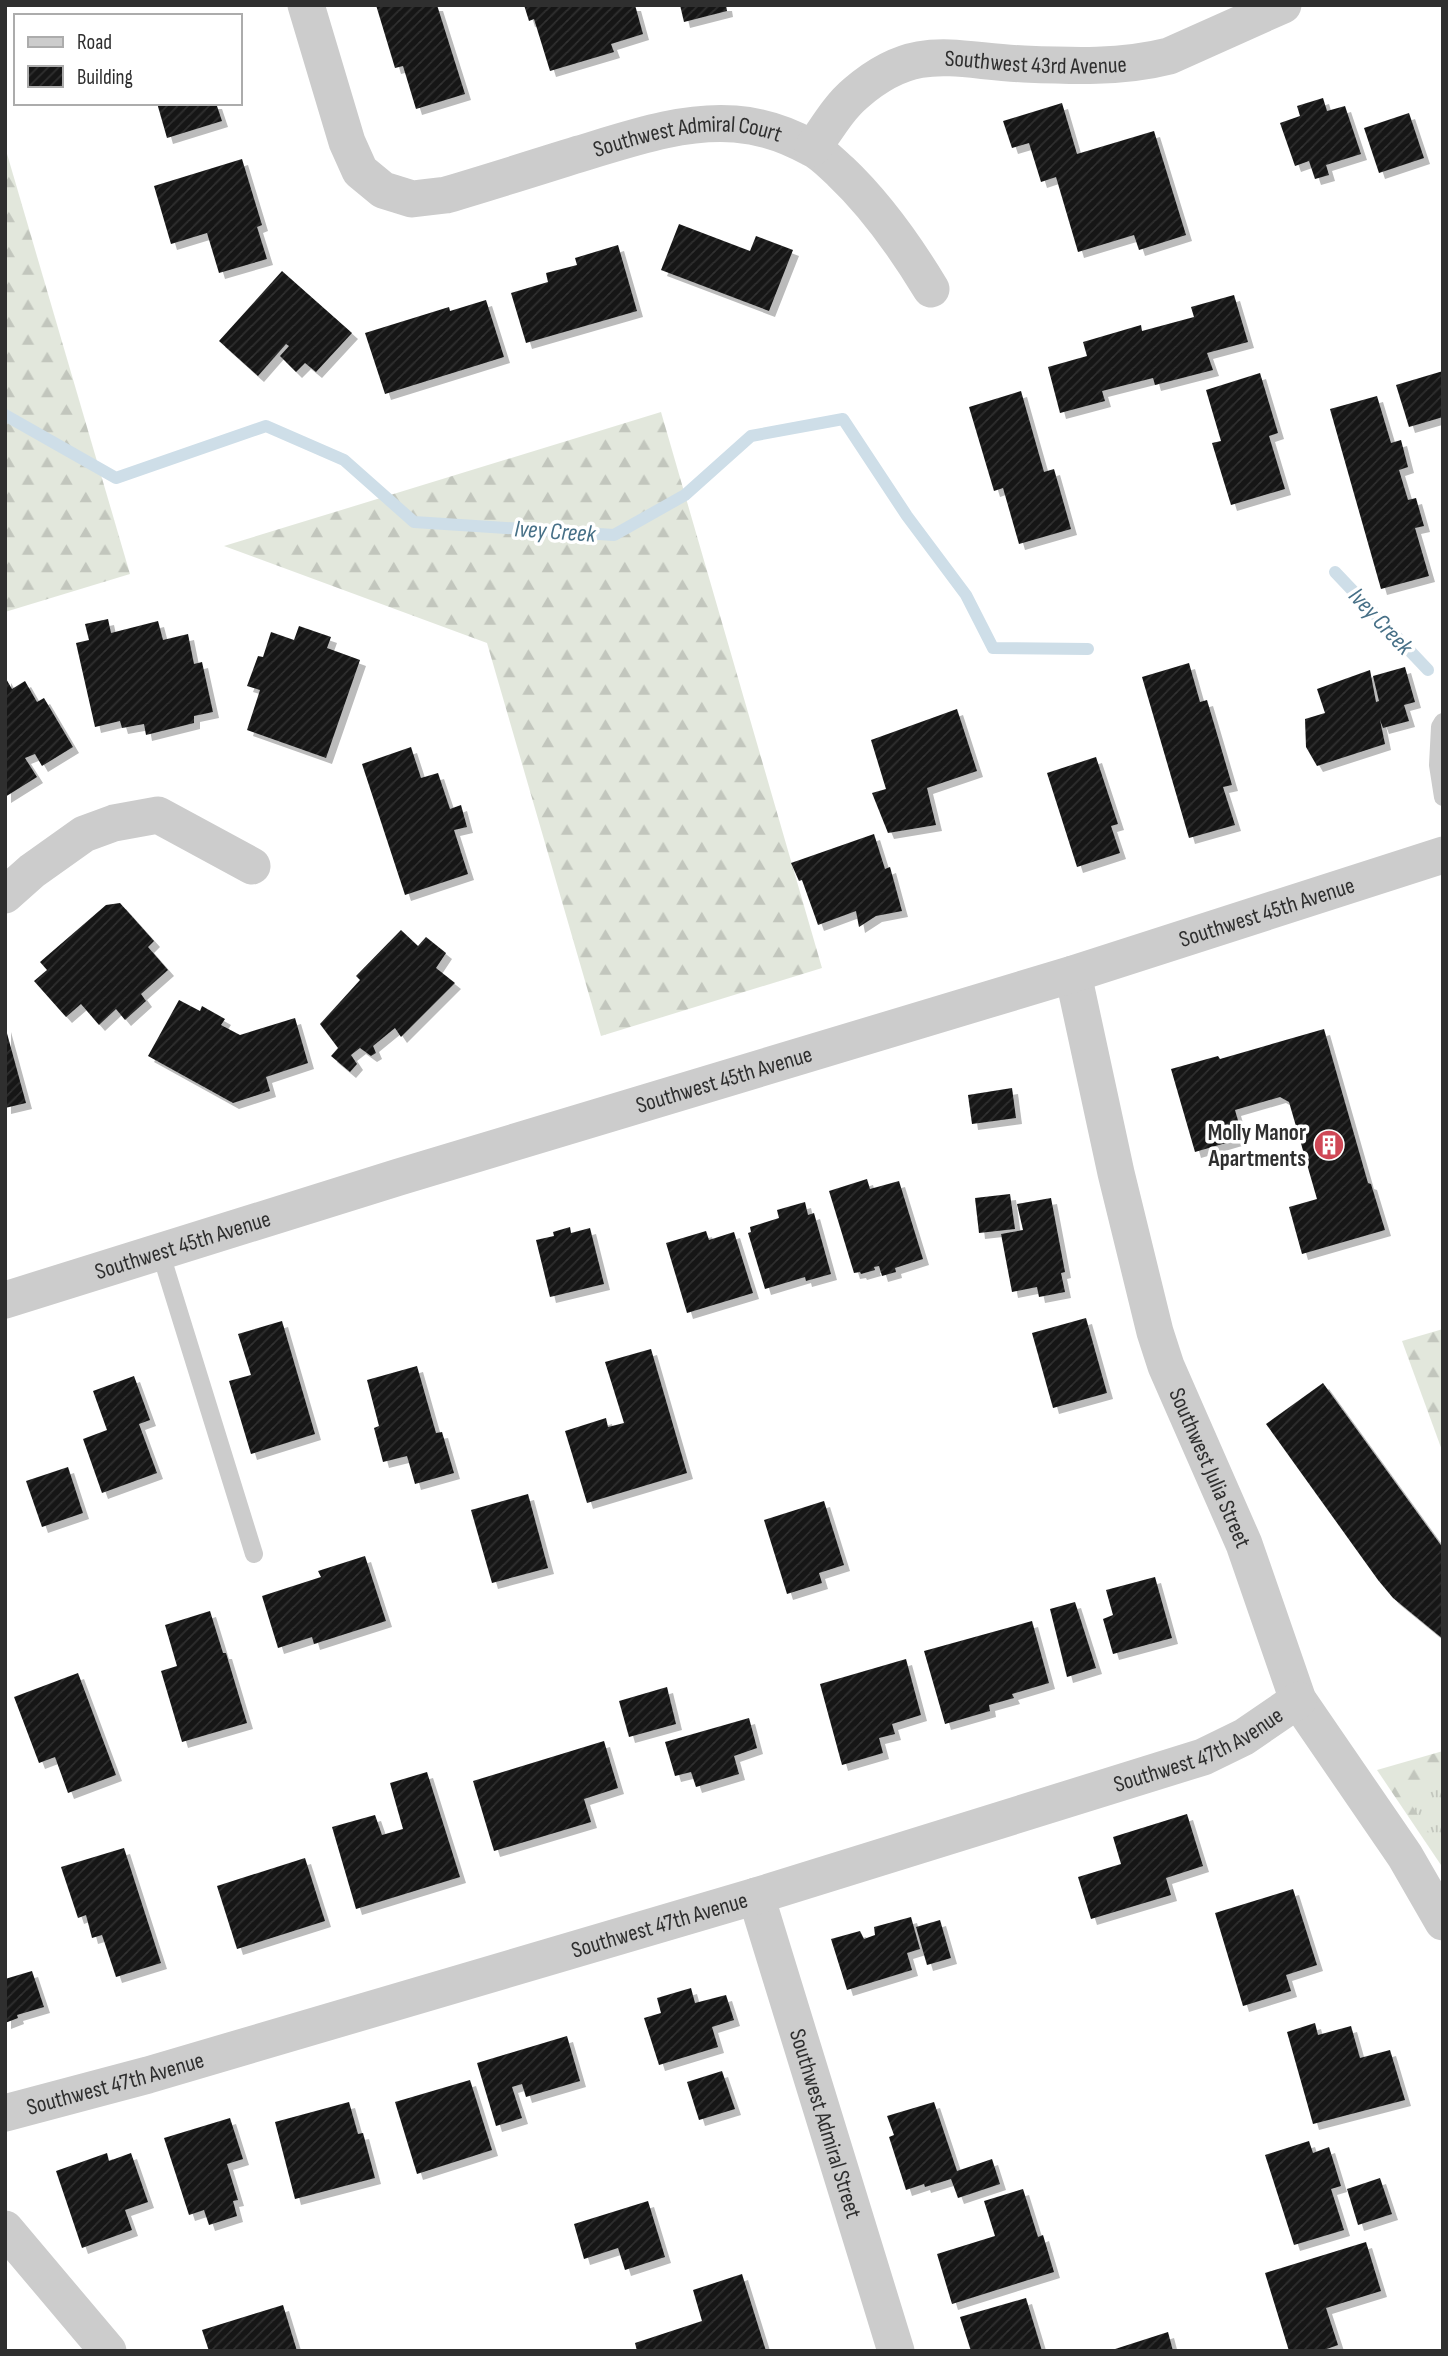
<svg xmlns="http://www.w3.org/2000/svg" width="1448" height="2356" font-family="'Sofia Sans Condensed',sans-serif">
	<defs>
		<pattern id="forest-firs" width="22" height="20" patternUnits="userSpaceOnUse" patternTransform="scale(1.75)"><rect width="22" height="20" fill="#e2e7dc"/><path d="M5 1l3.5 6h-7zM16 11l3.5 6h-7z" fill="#c2c6bd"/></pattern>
		<pattern id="park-tufts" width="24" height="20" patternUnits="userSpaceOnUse" patternTransform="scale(1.75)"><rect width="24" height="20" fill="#e2e7dc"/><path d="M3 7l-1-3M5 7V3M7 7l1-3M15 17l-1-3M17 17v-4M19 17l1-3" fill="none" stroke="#c2c6bd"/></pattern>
		<pattern id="building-hatch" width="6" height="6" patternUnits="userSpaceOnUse" patternTransform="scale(1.75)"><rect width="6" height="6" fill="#161616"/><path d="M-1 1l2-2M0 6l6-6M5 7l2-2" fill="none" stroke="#303030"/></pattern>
		<filter id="shadow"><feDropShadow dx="6" dy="6" stdDeviation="0" flood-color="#0004"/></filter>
	</defs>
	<rect width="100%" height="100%" fill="#fff"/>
	<g fill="url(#forest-firs)">
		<polygon points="5,147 130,574 5,612"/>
		<polygon points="661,412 822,968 601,1036 487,643 224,546"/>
		<polygon points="1443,1329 1443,1453 1402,1341"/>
		<polygon points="1443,1751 1443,1868 1377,1770"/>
	</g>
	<polygon fill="url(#park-tufts)" points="1443,1776 1443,1855 1401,1788"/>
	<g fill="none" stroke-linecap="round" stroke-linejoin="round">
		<g stroke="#cedee8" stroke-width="12">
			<polyline points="5,415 116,478 266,426 344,460 414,522 614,535 685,495 751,436 843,419 907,516 966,595 993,648 1088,649"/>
			<polyline points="1335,572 1428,670"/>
		</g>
	</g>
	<g fill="url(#building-hatch)" filter="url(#shadow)">
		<polygon points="376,5 437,5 465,94 416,109 403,66 395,68"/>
		<polygon points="524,5 635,5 643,34 611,44 614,52 550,71 534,19 529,21"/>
		<polygon points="680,5 726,5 727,11 684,22"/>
		<polygon points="1323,98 1327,111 1345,106 1361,154 1326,165 1329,175 1315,179 1309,161 1295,166 1280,123 1300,116 1297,106"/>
		<polygon points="157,103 216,103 222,121 167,138"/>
		<polygon points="1062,103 1077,154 1154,131 1186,235 1139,250 1134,235 1078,252 1056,177 1041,182 1029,143 1012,148 1003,121"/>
		<polygon points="1409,113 1424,158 1379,173 1364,128"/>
		<polygon points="242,159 262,225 257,227 267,259 219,273 207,233 171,244 154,186"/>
		<polygon points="679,224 750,251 756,236 793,250 769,311 661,270"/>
		<polygon points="618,245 637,311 526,343 511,293 548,282 546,273 577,265 575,258"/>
		<polygon points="282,271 352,333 316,372 305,363 296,372 280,356 289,346 286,344 258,376 219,341"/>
		<polygon points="1234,295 1248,342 1207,353 1213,370 1155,385 1153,378 1102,391 1105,401 1060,413 1048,367 1087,356 1083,342 1141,325 1142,331 1194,317 1191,307"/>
		<polygon points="486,300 504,357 385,394 365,333 449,307 450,311"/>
		<polygon points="1443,371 1443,417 1409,427 1396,385"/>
		<polygon points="1260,373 1278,433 1269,436 1285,489 1231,505 1212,443 1221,441 1206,390"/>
		<polygon points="1021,391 1044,472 1054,469 1071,529 1019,544 1003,488 994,491 969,407"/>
		<polygon points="1377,396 1391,443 1401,440 1408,467 1399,470 1408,500 1416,498 1424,526 1415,528 1429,576 1381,589 1330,409"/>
		<polygon points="108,619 111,633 158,621 163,640 188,634 194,664 202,662 213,712 194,716 194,723 146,735 144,724 122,728 120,721 95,727 76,643 89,640 85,624"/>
		<polygon points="299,626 331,637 327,648 360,660 326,758 247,730 260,690 247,686 258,656 263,657 271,632 294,640"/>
		<polygon points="1189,663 1200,702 1207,700 1232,785 1223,787 1235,825 1189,838 1142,677"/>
		<polygon points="1405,667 1415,702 1404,705 1409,721 1383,728 1380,720 1385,744 1317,766 1306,747 1305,719 1325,713 1317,689 1370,670 1376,702 1379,701 1373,676"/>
		<polygon points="5,677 12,689 25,681 37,702 44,698 73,747 42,766 35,754 25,758 37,777 5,797"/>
		<polygon points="957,709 977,771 927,788 936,825 888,833 872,793 886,789 871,740"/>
		<polygon points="411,747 421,778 438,773 450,809 461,805 467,827 454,830 468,874 405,895 362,764"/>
		<polygon points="1096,757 1118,824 1111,826 1120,853 1077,867 1047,773"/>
		<polygon points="874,834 885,869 890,867 902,911 876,916 859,927 856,911 818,925 802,880 799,881 791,863"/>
		<polygon points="120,903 154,941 148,947 168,970 141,994 146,1001 125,1020 116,1009 99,1025 81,1004 66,1017 34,981 47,970 40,962 106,905"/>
		<polygon points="401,930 418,946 426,937 446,953 436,968 455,983 401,1037 395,1028 373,1046 376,1053 371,1056 360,1048 351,1055 357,1064 350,1072 331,1056 338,1048 320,1024 360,980 356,976"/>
		<polygon points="179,1000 200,1011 202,1006 225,1019 221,1025 240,1035 295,1018 308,1063 266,1077 270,1091 233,1103 148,1056"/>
		<polygon points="5,1026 26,1103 5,1108"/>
		<polygon points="1324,1029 1368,1183 1371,1184 1385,1230 1302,1254 1289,1207 1317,1199 1289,1102 1280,1097 1235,1110 1243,1138 1195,1152 1171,1069 1218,1056 1220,1059"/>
		<polygon points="1012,1088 1016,1118 972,1124 968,1095"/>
		<polygon points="867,1179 870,1189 899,1181 923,1259 895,1268 896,1272 882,1276 879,1266 874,1267 875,1270 861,1274 860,1272 854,1273 829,1191"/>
		<polygon points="1010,1194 1015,1229 979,1233 975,1198"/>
		<polygon points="1051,1198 1065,1272 1061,1273 1065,1292 1039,1297 1037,1287 1012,1292 1001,1234 1023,1230 1017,1204"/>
		<polygon points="805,1202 808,1215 814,1213 831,1274 806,1281 805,1277 765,1289 748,1233 751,1232 750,1227 779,1218 777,1210"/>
		<polygon points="570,1227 571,1233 590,1228 604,1284 550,1297 536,1240 554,1236 553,1232"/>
		<polygon points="706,1231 709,1240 734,1232 753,1293 687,1313 666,1243"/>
		<polygon points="1086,1318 1107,1393 1053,1408 1032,1333"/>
		<polygon points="282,1321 315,1434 251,1454 229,1381 251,1375 238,1334"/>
		<polygon points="651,1349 687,1473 587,1503 565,1431 606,1418 608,1427 624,1423 605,1362"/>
		<polygon points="417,1366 436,1433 442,1432 454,1473 415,1484 407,1456 383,1462 374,1428 379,1426 367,1380"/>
		<polygon points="134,1376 150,1420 139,1424 157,1473 102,1493 83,1439 107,1430 93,1391"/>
		<polygon points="1323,1383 1443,1548 1443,1639 1393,1598 1378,1580 1266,1424"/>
		<polygon points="68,1467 83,1513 42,1527 26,1481"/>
		<polygon points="528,1494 548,1568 492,1583 471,1510"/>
		<polygon points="824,1501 844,1565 819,1573 822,1583 787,1594 764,1520"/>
		<polygon points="365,1556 386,1621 314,1644 312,1637 278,1648 262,1596 321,1577 318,1571"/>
		<polygon points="1155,1577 1172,1638 1113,1654 1103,1619 1113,1615 1106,1590"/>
		<polygon points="1075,1602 1096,1668 1067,1677 1050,1609"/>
		<polygon points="210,1611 223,1653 226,1653 247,1723 182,1742 161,1671 177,1666 165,1625"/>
		<polygon points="1032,1621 1049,1683 1012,1694 1014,1698 989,1705 990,1711 945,1724 924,1651"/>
		<polygon points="906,1659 921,1715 892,1724 895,1734 879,1738 883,1753 842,1765 820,1684"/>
		<polygon points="78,1673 116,1775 68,1793 55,1757 39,1763 14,1697"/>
		<polygon points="667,1687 676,1724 629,1737 619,1701"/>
		<polygon points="749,1718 757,1748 734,1756 739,1774 696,1787 691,1772 675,1776 665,1742"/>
		<polygon points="604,1741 618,1788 584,1799 591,1822 494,1851 473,1781"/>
		<polygon points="427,1772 460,1877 356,1909 332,1827 375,1815 382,1835 403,1829 390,1783"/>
		<polygon points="1187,1814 1203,1866 1166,1878 1171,1895 1091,1919 1078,1877 1121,1864 1113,1837"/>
		<polygon points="124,1848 161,1963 116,1977 102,1935 92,1938 86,1915 78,1918 61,1867"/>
		<polygon points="305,1858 325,1921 237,1949 217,1886"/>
		<polygon points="1293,1889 1317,1965 1286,1975 1291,1991 1243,2006 1215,1913"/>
		<polygon points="911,1917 920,1949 907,1953 912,1970 847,1990 831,1939 860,1931 864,1939 875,1935 874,1927"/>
		<polygon points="940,1920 951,1958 927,1965 916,1927"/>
		<polygon points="32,1971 44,2007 17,2015 18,2018 5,2023 5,1979"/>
		<polygon points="691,1988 695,2003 726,1995 734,2020 712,2027 718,2047 659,2065 644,2018 661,2013 657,1998"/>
		<polygon points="1315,2023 1318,2035 1351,2026 1360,2058 1390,2050 1405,2100 1313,2124 1287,2032"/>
		<polygon points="567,2036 580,2081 526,2097 522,2084 512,2087 522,2118 496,2126 477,2063"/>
		<polygon points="722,2071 735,2109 699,2120 687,2082"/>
		<polygon points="470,2080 492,2150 417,2174 395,2102"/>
		<polygon points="349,2102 358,2134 363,2133 375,2178 295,2199 275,2122"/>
		<polygon points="934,2102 957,2171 992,2159 1000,2184 958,2198 951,2179 925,2187 924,2184 906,2190 889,2137 894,2135 887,2116"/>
		<polygon points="230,2118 243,2159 227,2164 238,2200 233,2201 237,2216 209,2225 204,2210 189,2215 164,2138"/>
		<polygon points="1309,2141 1313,2153 1329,2147 1341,2186 1331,2189 1344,2230 1294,2245 1265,2155"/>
		<polygon points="107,2153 109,2161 131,2153 148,2202 125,2210 132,2230 82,2248 56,2171"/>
		<polygon points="1380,2178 1392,2214 1358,2225 1347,2189"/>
		<polygon points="1023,2189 1038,2237 1043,2235 1054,2272 952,2304 937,2254 995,2236 984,2201"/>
		<polygon points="648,2201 665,2257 625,2270 618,2248 584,2259 574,2224"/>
		<polygon points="1366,2242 1381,2291 1326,2308 1338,2345 1321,2351 1289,2351 1265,2273"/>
		<polygon points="742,2274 766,2351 637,2351 635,2343 702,2321 693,2290"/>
		<polygon points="1026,2298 1042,2351 971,2351 960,2317"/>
		<polygon points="283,2305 297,2351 209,2351 202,2330"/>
		<polygon points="1168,2332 1173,2351 1112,2351 1112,2350"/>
	</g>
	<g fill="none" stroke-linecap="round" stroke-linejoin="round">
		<g stroke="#ccc" stroke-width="18">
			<polyline points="1443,722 1440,727 1438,765 1443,797"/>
			<polyline points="160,1251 254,1554"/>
		</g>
		<g stroke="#ccc" stroke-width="37">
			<path id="s1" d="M306,5L347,142L360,171L383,190L412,199L446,195C490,182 534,168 579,154C629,139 682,120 735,124C761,126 788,135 811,148C822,153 831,163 840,171C877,206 905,246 931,289"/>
			<path id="s2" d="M813,148C826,130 838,108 856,93C916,41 954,61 1024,64C1072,66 1122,68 1169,56L1283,5"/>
			<polyline points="5,895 32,871 84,834 114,823 158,815 252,866"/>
			<path id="s3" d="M1073,974L1116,1173L1155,1332L1166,1366L1244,1544L1298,1700L1405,1856L1443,1922"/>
			<path id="s4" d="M5,1300L399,1177L1073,974L1443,855"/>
			<path id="s5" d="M756,1896L896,2351"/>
			<path id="s6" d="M5,2113L148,2075L756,1896L1203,1757L1244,1737L1298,1700"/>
			<polyline points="5,2229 108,2351"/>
		</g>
	</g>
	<defs>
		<g id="building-disc" transform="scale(1.575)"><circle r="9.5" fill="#cf4856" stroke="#fff"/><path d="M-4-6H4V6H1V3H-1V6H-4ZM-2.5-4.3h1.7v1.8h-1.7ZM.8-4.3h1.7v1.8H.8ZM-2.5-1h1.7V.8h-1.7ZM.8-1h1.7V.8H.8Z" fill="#fff"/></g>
	</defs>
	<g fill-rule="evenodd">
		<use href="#building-disc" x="1329" y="1145"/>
	</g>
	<g text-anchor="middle" stroke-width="7" stroke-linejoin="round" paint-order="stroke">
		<g font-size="23" fill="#2f2f2f" stroke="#fff">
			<text dy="8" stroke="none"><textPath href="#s2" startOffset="259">Southwest 43rd Avenue</textPath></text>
			<text dy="8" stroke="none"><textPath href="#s1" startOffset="520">Southwest Admiral Court</textPath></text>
			<text dy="8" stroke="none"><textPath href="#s4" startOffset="1320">Southwest 45th Avenue</textPath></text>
			<text dy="8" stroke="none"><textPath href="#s4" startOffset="752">Southwest 45th Avenue</textPath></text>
			<text dy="8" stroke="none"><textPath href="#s4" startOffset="186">Southwest 45th Avenue</textPath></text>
			<text dy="8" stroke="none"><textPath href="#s3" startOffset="514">Southwest Julia Street</textPath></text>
			<text dy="8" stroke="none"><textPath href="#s6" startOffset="1248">Southwest 47th Avenue</textPath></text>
			<text dy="8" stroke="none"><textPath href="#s6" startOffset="681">Southwest 47th Avenue</textPath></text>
			<text dy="8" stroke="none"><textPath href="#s6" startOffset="114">Southwest 47th Avenue</textPath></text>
			<text dy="8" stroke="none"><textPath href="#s5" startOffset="238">Southwest Admiral Street</textPath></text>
		</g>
		<g font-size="23" font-weight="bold" fill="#2f2f2f" stroke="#fff" text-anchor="end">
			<text x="1306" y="1140">Molly Manor<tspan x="1306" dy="26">Apartments</tspan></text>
		</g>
		<g font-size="24" font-style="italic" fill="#477087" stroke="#fff">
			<text transform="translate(555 531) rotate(4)" y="8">Ivey Creek</text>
			<text transform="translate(1381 621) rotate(47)" y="8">Ivey Creek</text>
		</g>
	</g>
	<rect width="1448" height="2356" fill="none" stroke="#2f2f2f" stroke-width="14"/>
	<rect x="14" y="14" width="228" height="91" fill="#ffffff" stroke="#acacac" stroke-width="2"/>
	<rect x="28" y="37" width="35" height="10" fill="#cccccc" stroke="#acacac" stroke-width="2"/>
	<text x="77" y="49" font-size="21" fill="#2f2f2f">Road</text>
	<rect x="28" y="66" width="35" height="21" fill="url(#building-hatch)" stroke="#acacac" stroke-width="2"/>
	<text x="77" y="84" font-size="21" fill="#2f2f2f">Building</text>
</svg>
